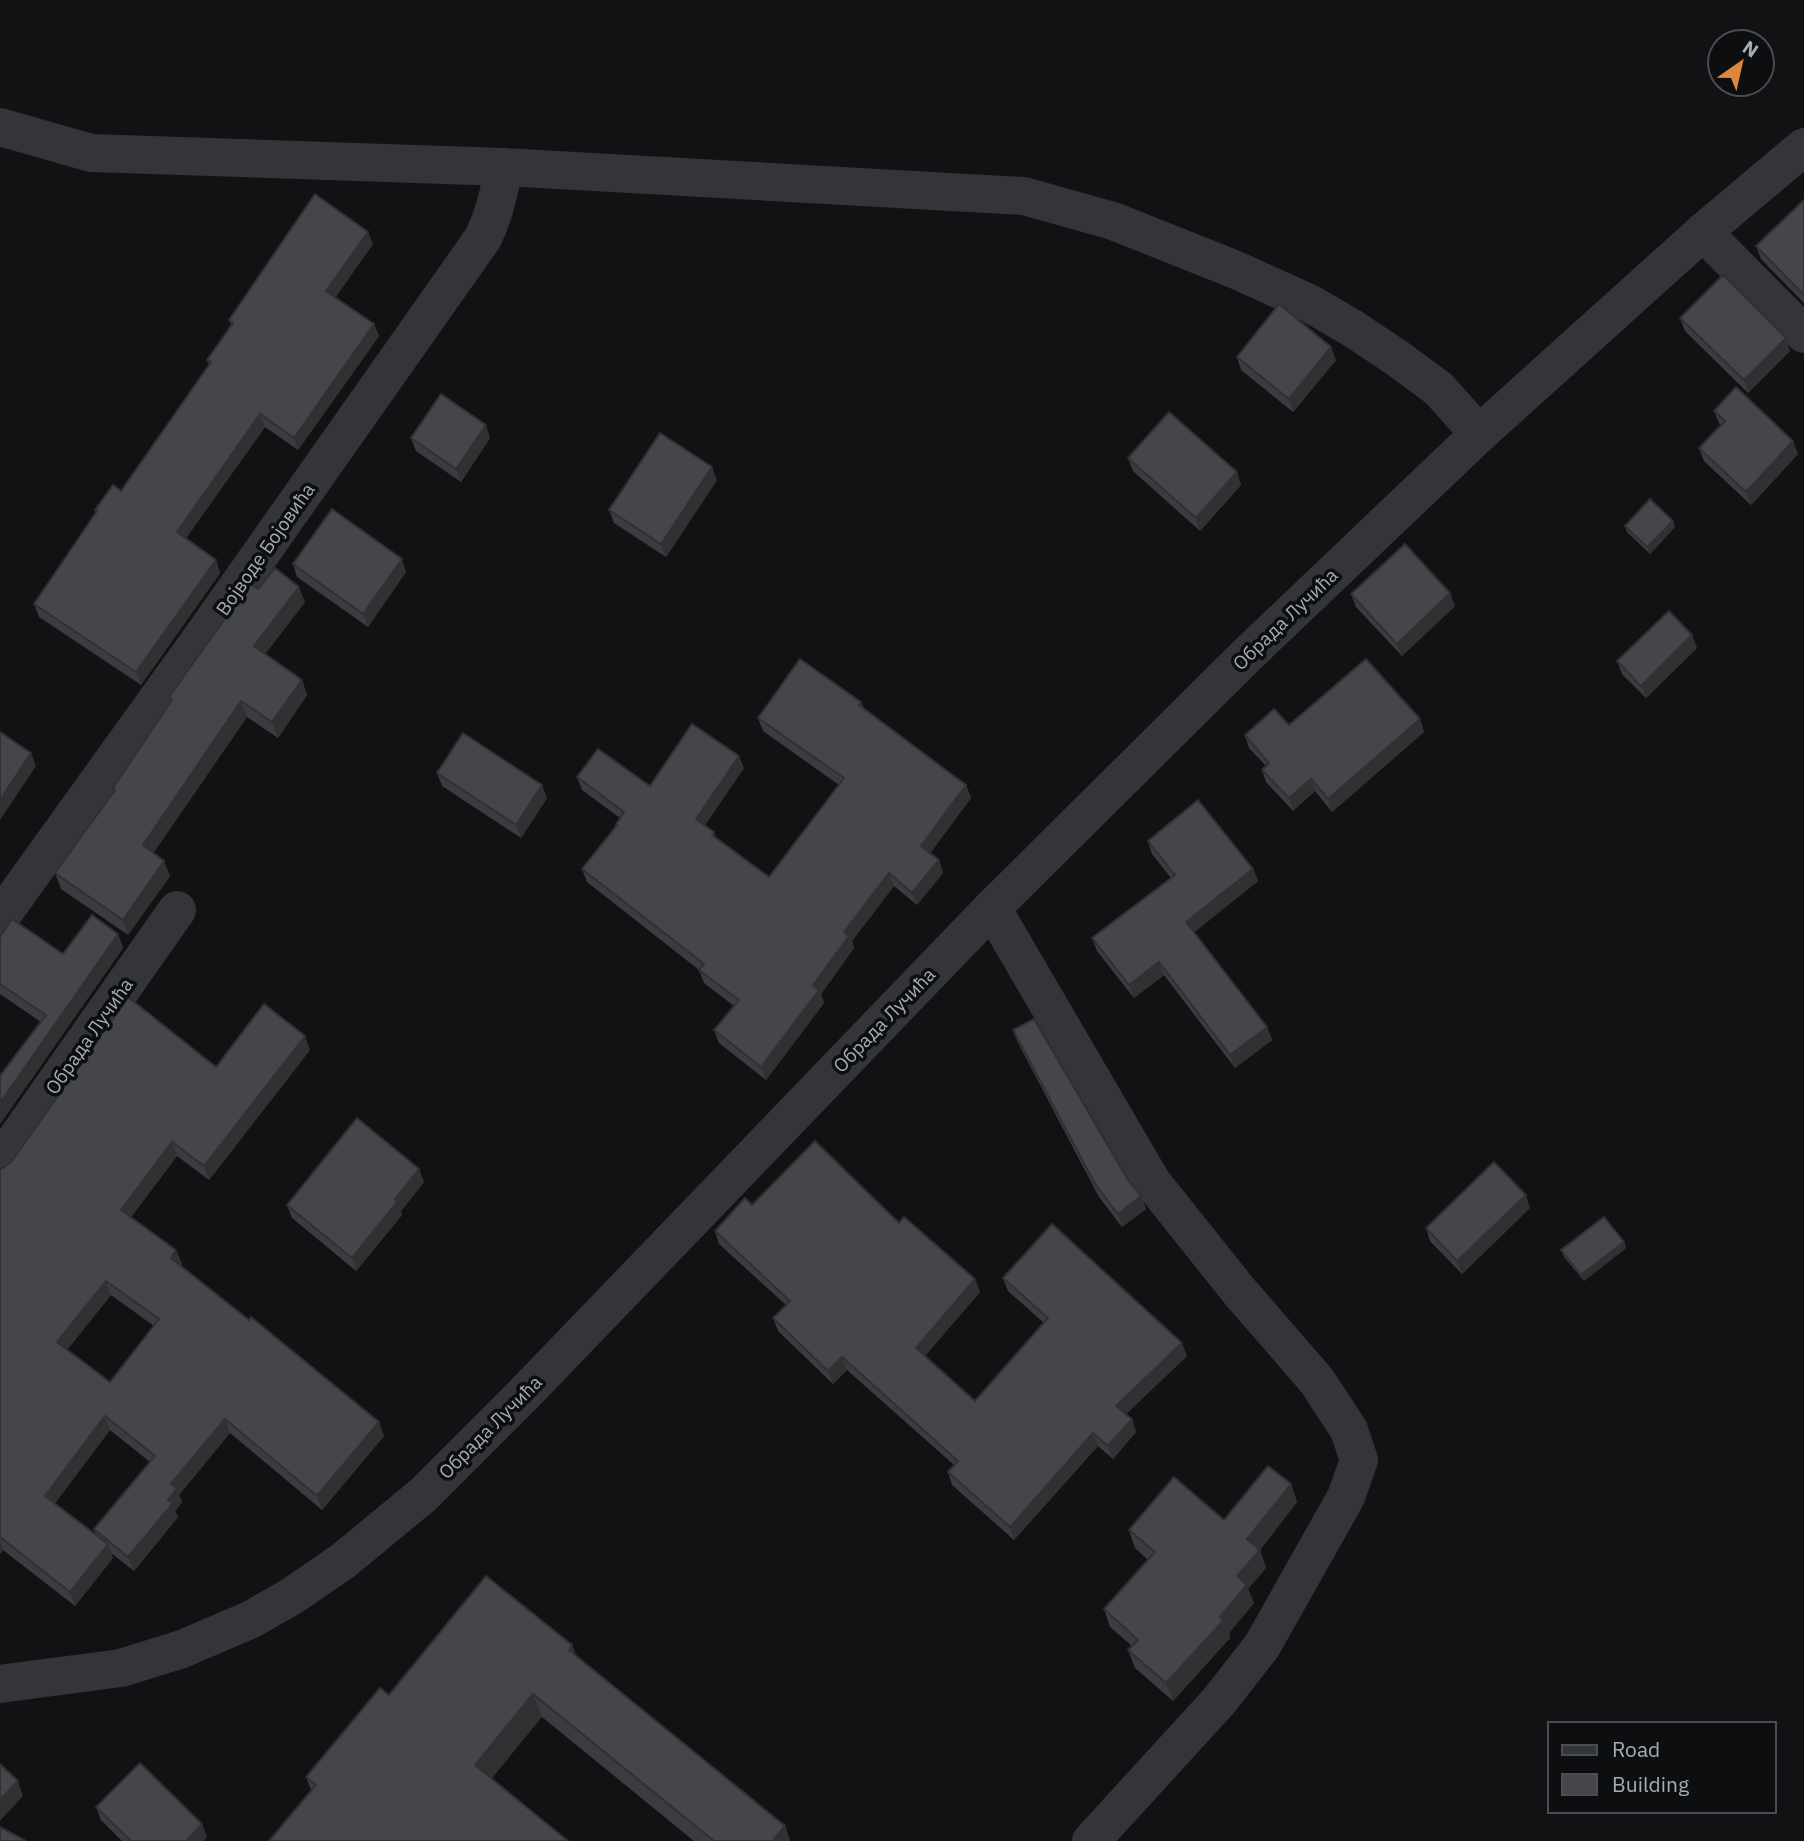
<svg xmlns="http://www.w3.org/2000/svg" width="1804" height="1841" font-family="'IBM Plex Sans',sans-serif">
	<rect width="100%" height="100%" fill="#121214"/>
	<g fill="none" stroke-linecap="round" stroke-linejoin="round">
		<g stroke="#343538" stroke-width="38">
			<polyline points="0,127 91,153 503,167 1024,196 1113,221 1236,270 1309,303 1352,328 1397,358 1439,389 1479,434"/>
			<polyline points="1703,232 1804,334"/>
			<polyline points="992,908 1152,1182 1239,1291 1317,1381 1349,1430 1359,1460 1346,1497 1262,1646 1219,1701 1091,1841"/>
			<path d="M0,918L207,630L483,238C494,215 500,193 503,167"/>
			<polyline points="0,1162 177,910"/>
			<polyline points="0,1684 121,1668 182,1649 250,1620 292,1596 343,1561 423,1495 525,1393 992,908 1246,656 1479,434 1703,232 1804,147"/>
		</g>
	</g>
	<g fill="#3a3c3f" fill-rule="evenodd">
		<polygon points="1804,200 1804,303 1761,259 1756,246"/>
		<polygon points="373,244 335,297 374,324 379,336 298,450 265,427 186,538 216,560 220,573 141,685 39,617 34,604 96,513 95,510 121,491 209,365 207,360 231,325 229,320"/>
		<polygon points="1680,318 1790,351 1748,393 1685,331"/>
		<polygon points="1237,357 1336,360 1293,412 1241,370"/>
		<polygon points="1714,411 1798,454 1751,505 1704,461 1699,448 1721,425 1719,423"/>
		<polygon points="411,438 490,438 461,482 416,451"/>
		<polygon points="1128,458 1237,472 1241,485 1200,531 1133,471"/>
		<polygon points="717,480 666,557 614,523 609,510"/>
		<polygon points="1625,526 1675,527 1650,554 1627,532"/>
		<polygon points="293,564 406,572 368,627 297,577"/>
		<polygon points="258,589 305,602 265,654 302,680 307,695 278,738 247,717 153,853 170,876 128,935 61,889 55,873 114,792 113,788 171,702 169,697"/>
		<polygon points="1351,594 1455,606 1402,656 1356,607"/>
		<polygon points="1697,648 1646,698 1622,674 1617,661"/>
		<polygon points="861,702 864,708 966,785 971,798 930,853 939,860 943,873 917,905 894,886 852,941 854,948 821,994 824,1003 766,1080 719,1043 714,1030 734,1006 704,983 699,970 587,882 582,869 617,826 616,824 620,818 582,790 577,777 650,786 744,768 705,825 714,832 716,838 769,877 839,785 763,731 758,718"/>
		<polygon points="1420,719 1424,732 1332,812 1315,791 1293,811 1266,782 1262,770 1266,766 1249,748 1245,735 1289,725"/>
		<polygon points="437,773 547,798 521,838 442,786"/>
		<polygon points="1148,841 1253,869 1258,881 1194,932 1267,1027 1272,1040 1235,1068 1164,975 1134,998 1097,951 1092,938 1171,878 1152,854"/>
		<polygon points="118,934 123,948 0,1124 0,1076 41,1022 0,994 0,937 63,954"/>
		<polygon points="1013,1030 1141,1196 1146,1209 1122,1227 1099,1197 1018,1043"/>
		<path d="M310,1050L209,1180L177,1156L131,1217L176,1250L182,1264L180,1266L379,1422L384,1436L322,1510L230,1433L179,1495L182,1502L175,1511L178,1517L134,1571L111,1553L113,1558L75,1606L3,1550L0,1554V1169L3,1168L216,1067ZM111,1295L154,1326L110,1382L67,1350ZM110,1430L150,1462L94,1529L96,1535L55,1503Z"/>
		<polygon points="419,1169 424,1182 401,1211 402,1215 356,1271 292,1218 287,1205"/>
		<polygon points="752,1205 899,1223 975,1279 980,1292 925,1356 975,1401 1044,1323 1008,1291 1003,1278 1187,1356 1126,1414 1132,1419 1136,1432 1113,1459 1098,1446 1014,1540 952,1485 948,1472 954,1465 847,1370 833,1384 778,1331 773,1318 786,1305 719,1244 715,1231"/>
		<polygon points="1530,1208 1462,1274 1430,1241 1426,1228"/>
		<polygon points="1624,1242 1626,1248 1584,1281 1564,1257 1561,1250"/>
		<polygon points="1291,1484 1297,1502 1260,1550 1266,1568 1248,1589 1254,1603 1229,1633 1230,1638 1173,1701 1135,1668 1128,1650 1132,1646 1110,1627 1104,1609 1148,1560 1135,1548 1129,1530 1224,1520"/>
		<polygon points="572,1645 576,1656 785,1826 790,1841 694,1841 542,1717 311,1790 306,1777 389,1695"/>
		<polygon points="96,1807 207,1837 203,1841 122,1841 101,1820"/>
	</g>
	<g fill="#303133">
		<polygon points="368,232 373,244 331,304 326,291"/>
		<polygon points="374,324 379,336 298,450 294,438"/>
		<polygon points="1786,338 1790,351 1748,393 1744,380"/>
		<polygon points="1331,347 1336,360 1293,412 1289,399"/>
		<polygon points="260,414 265,427 182,544 177,532"/>
		<polygon points="486,425 490,438 461,482 456,469"/>
		<polygon points="1793,441 1798,454 1751,505 1746,492"/>
		<polygon points="712,467 717,480 666,557 661,544"/>
		<polygon points="1237,472 1241,485 1200,531 1196,518"/>
		<polygon points="1673,521 1675,527 1650,554 1647,547"/>
		<polygon points="402,559 406,572 368,627 363,614"/>
		<polygon points="216,560 220,573 141,685 136,672"/>
		<polygon points="299,587 305,602 259,662 254,646"/>
		<polygon points="1450,593 1455,606 1402,656 1397,644"/>
		<polygon points="1692,635 1697,648 1646,698 1641,686"/>
		<polygon points="302,680 307,695 278,738 272,722"/>
		<polygon points="241,701 247,717 148,861 143,845"/>
		<polygon points="1420,719 1424,732 1332,812 1328,799"/>
		<polygon points="31,753 36,766 0,820 0,800"/>
		<polygon points="739,756 744,768 700,832 696,819"/>
		<polygon points="1311,779 1315,791 1293,811 1289,798"/>
		<polygon points="542,785 547,798 521,838 516,825"/>
		<polygon points="966,785 971,798 926,859 921,846"/>
		<polygon points="939,860 943,873 917,905 912,893"/>
		<polygon points="164,861 170,876 128,935 123,920"/>
		<polygon points="1253,869 1258,881 1191,935 1186,922"/>
		<polygon points="889,873 894,886 852,941 854,948 821,994 824,1003 766,1080 761,1067 813,985 844,932"/>
		<polygon points="118,934 123,948 0,1124 0,1103"/>
		<polygon points="1159,962 1164,975 1134,998 1129,985"/>
		<polygon points="1267,1027 1272,1040 1235,1068 1230,1055"/>
		<polygon points="305,1036 310,1050 209,1180 204,1166"/>
		<polygon points="172,1142 177,1156 126,1224 121,1210"/>
		<polygon points="419,1169 424,1182 401,1211 402,1215 356,1271 352,1258 395,1199"/>
		<polygon points="1526,1195 1530,1208 1462,1274 1457,1261"/>
		<polygon points="1141,1196 1146,1209 1122,1227 1118,1214"/>
		<polygon points="1624,1242 1626,1248 1584,1281 1581,1275"/>
		<polygon points="176,1250 182,1264 176,1272 171,1258"/>
		<polygon points="975,1279 980,1292 921,1360 916,1348"/>
		<polygon points="106,1281 111,1295 62,1356 57,1342"/>
		<polygon points="1182,1343 1187,1356 1121,1419 1116,1406"/>
		<polygon points="842,1357 847,1370 833,1384 828,1371"/>
		<polygon points="105,1416 110,1430 50,1510 45,1496"/>
		<polygon points="225,1419 230,1433 179,1495 182,1502 175,1511 178,1517 134,1571 128,1557 168,1500 171,1484"/>
		<polygon points="1132,1419 1136,1432 1113,1459 1108,1446"/>
		<polygon points="379,1422 384,1436 322,1510 317,1496"/>
		<polygon points="1093,1433 1098,1446 1014,1540 1010,1527"/>
		<polygon points="1291,1484 1297,1502 1260,1550 1266,1568 1248,1589 1254,1603 1229,1633 1230,1638 1173,1701 1166,1683 1220,1617 1237,1576 1247,1539"/>
		<polygon points="0,1540 3,1550 0,1554"/>
		<polygon points="108,1544 113,1558 75,1606 70,1592"/>
		<polygon points="572,1645 581,1668 569,1650"/>
		<polygon points="533,1694 542,1717 484,1788 475,1765"/>
		<polygon points="18,1781 23,1796 0,1821 0,1800"/>
		<polygon points="202,1824 207,1837 203,1841 186,1841"/>
		<polygon points="785,1826 790,1841 775,1841 774,1839"/>
	</g>
	<g fill="#444649" stroke="#303133" stroke-width="2" fill-rule="evenodd">
		<polygon points="315,194 368,232 326,291 374,324 294,438 260,414 177,532 216,560 136,672 34,604 97,511 95,510 113,485 121,491 211,362 207,360 233,323 229,320"/>
		<polygon points="1804,200 1804,295 1756,246"/>
		<polygon points="1723,275 1786,338 1744,380 1680,318"/>
		<polygon points="1279,304 1331,347 1289,399 1237,357"/>
		<polygon points="1736,387 1793,441 1746,492 1699,448 1725,421 1714,411"/>
		<polygon points="441,394 486,425 456,469 411,438"/>
		<polygon points="1169,412 1237,472 1196,518 1128,458"/>
		<polygon points="660,433 712,467 661,544 609,510"/>
		<polygon points="1650,499 1673,521 1647,547 1625,526"/>
		<polygon points="332,509 402,559 363,614 293,564"/>
		<polygon points="1405,544 1450,593 1397,644 1351,594"/>
		<polygon points="275,568 299,587 254,646 302,680 272,722 241,701 143,845 164,861 123,920 55,873 115,790 113,788 172,700 169,697 171,694 250,584 258,589"/>
		<polygon points="1669,611 1692,635 1641,686 1617,661"/>
		<polygon points="800,659 861,702 859,705 966,785 921,846 939,860 912,893 889,873 844,932 849,936 813,985 819,990 761,1067 714,1030 739,1000 699,970 704,964 582,869 617,825 616,824 624,812 577,777 598,749 650,786 692,724 739,756 696,819 714,832 712,835 769,877 844,778 758,718"/>
		<polygon points="1366,659 1420,719 1328,799 1311,779 1289,798 1262,770 1269,763 1245,735 1274,709 1289,725"/>
		<polygon points="0,732 31,753 0,800"/>
		<polygon points="463,733 542,785 516,825 437,773"/>
		<polygon points="1198,800 1253,869 1186,922 1267,1027 1230,1055 1159,962 1129,985 1092,938 1175,875 1148,841"/>
		<polygon points="92,915 118,934 0,1103 0,1076 46,1015 0,984 0,937 12,919 63,954"/>
		<path d="M128,997L216,1067L264,1004L305,1036L204,1166L172,1142L121,1210L176,1250L171,1258L249,1320L251,1317L379,1422L317,1496L225,1419L171,1484L177,1488L168,1500L173,1503L128,1557L94,1529L155,1456L105,1416L45,1496L108,1544L70,1592L0,1537V1169L3,1168L12,1161ZM106,1281L159,1319L110,1382L57,1342Z"/>
		<polygon points="1034,1019 1128,1180 1141,1196 1118,1214 1095,1184 1013,1030"/>
		<polygon points="357,1118 419,1169 395,1199 397,1202 352,1258 287,1205"/>
		<polygon points="815,1141 899,1223 904,1217 975,1279 916,1348 975,1401 1048,1318 1003,1278 1052,1224 1182,1343 1116,1406 1132,1419 1108,1446 1093,1433 1010,1527 948,1472 958,1461 842,1357 828,1371 773,1318 790,1301 715,1231 745,1198 752,1205"/>
		<polygon points="1494,1162 1526,1195 1457,1261 1426,1228"/>
		<polygon points="1604,1217 1624,1242 1581,1275 1561,1250"/>
		<polygon points="1268,1466 1291,1484 1247,1539 1260,1550 1237,1576 1247,1585 1220,1617 1224,1620 1166,1683 1128,1650 1138,1640 1104,1609 1155,1552 1129,1530 1174,1477 1224,1520"/>
		<polygon points="486,1576 572,1645 569,1650 785,1826 774,1839 777,1841 714,1841 533,1694 475,1765 568,1841 269,1841 316,1785 306,1777 380,1688 389,1695"/>
		<polygon points="140,1763 202,1824 186,1841 131,1841 96,1807"/>
		<polygon points="0,1764 18,1781 0,1800"/>
		<polygon points="0,1827 26,1841 0,1841"/>
	</g>
	<g text-anchor="middle" stroke-width="7" stroke-linejoin="round" paint-order="stroke">
		<g font-size="19" fill="#a5acb3" stroke="#0d0e0f">
			<text transform="translate(265 549) rotate(-55)" y="7">Војводе Бојовића</text>
			<text transform="translate(1285 619) rotate(-44)" y="7">Обрада Лучића</text>
			<text transform="translate(884 1020) rotate(-46)" y="7">Обрада Лучића</text>
			<text transform="translate(89 1036) rotate(-55)" y="7">Обрада Лучића</text>
			<text transform="translate(490 1427) rotate(-45)" y="7">Обрада Лучића</text>
		</g>
	</g>
	<rect x="1548" y="1722" width="228" height="91" fill="#0d0e0f" stroke="#4a4d51" stroke-width="2"/>
	<rect x="1562" y="1745" width="35" height="10" fill="#343538" stroke="#4a4d51" stroke-width="2"/>
	<text x="1612" y="1757" font-size="21" fill="#a5acb3">Road</text>
	<rect x="1562" y="1774" width="35" height="21" fill="#444649" stroke="#4a4d51" stroke-width="2"/>
	<text x="1612" y="1792" font-size="21" fill="#a5acb3">Building</text>
	<g transform="translate(1741 63) rotate(34)"><circle r="33" fill="#0d0e0f" stroke="#4a4d51" stroke-width="2"/>
	<path d="M0-5L12 26L0 18L-12 26Z" fill="#df863e"/>
	<text y="-10" font-size="19" font-weight="bold" text-anchor="middle" fill="#a5acb3">N</text>
	</g>
</svg>
